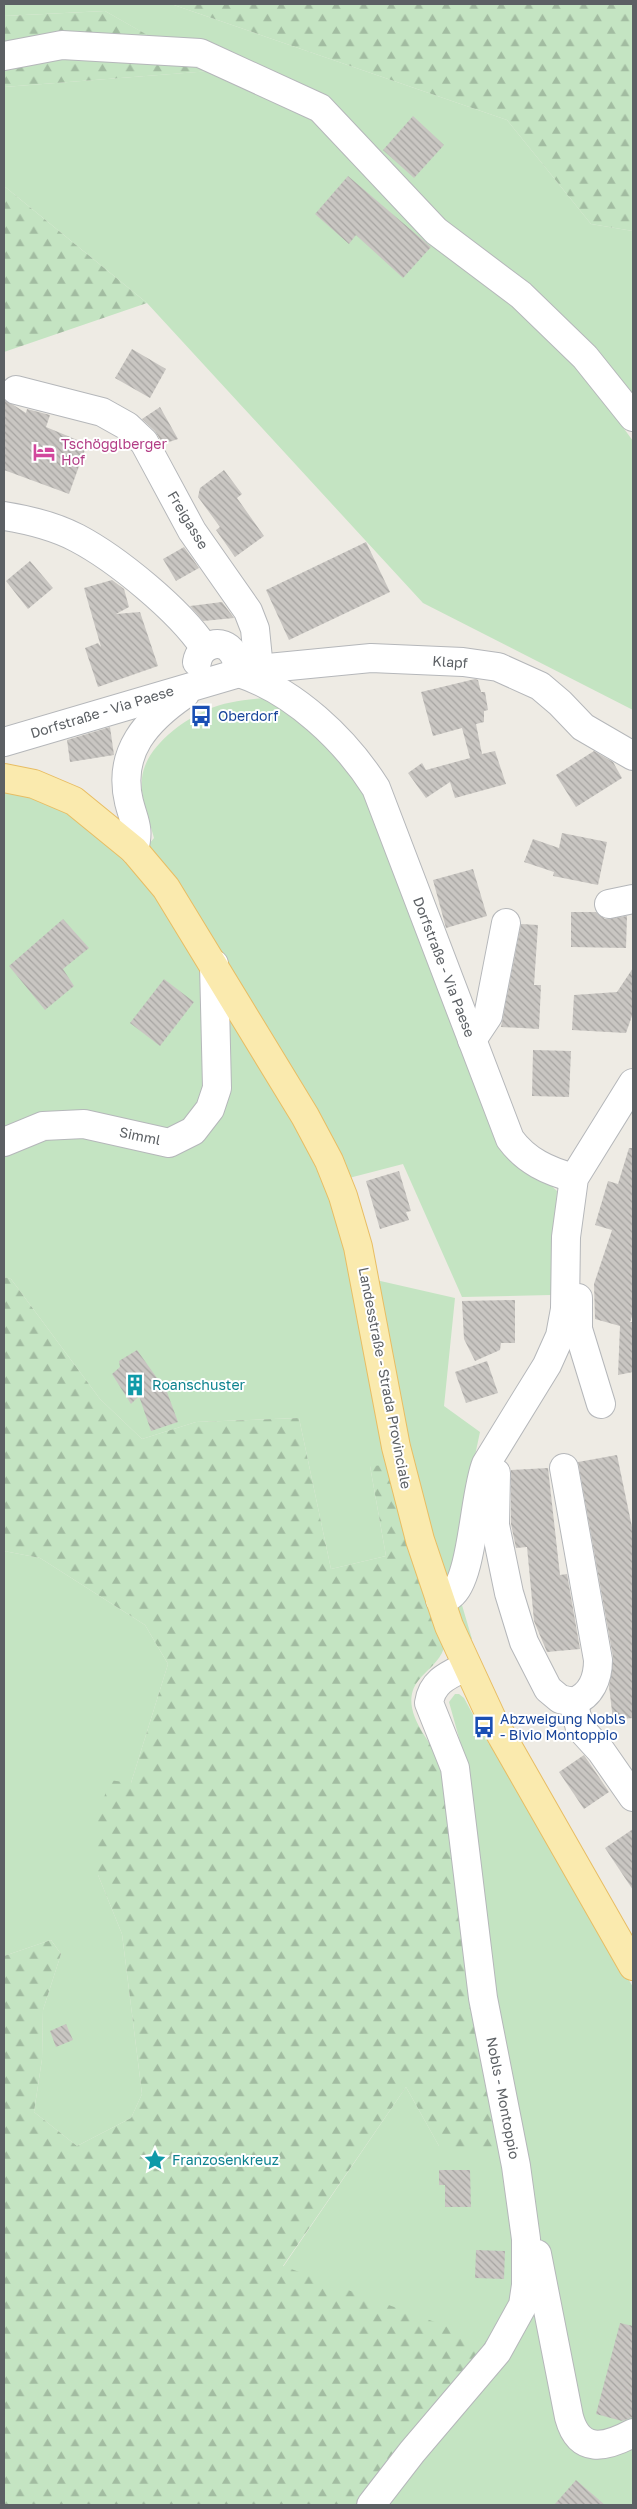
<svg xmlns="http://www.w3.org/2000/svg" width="637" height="2509" font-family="'Golos Text',sans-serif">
	<defs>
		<pattern id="forest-firs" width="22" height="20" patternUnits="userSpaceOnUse" patternTransform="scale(1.25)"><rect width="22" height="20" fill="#c4e4c2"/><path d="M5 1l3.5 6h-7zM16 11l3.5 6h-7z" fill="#a2bca1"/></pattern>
		<pattern id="building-back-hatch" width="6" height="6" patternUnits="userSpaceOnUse" patternTransform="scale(1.25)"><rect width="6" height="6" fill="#c9c6c2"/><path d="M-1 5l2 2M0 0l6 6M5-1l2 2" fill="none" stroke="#a6a4a1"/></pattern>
	</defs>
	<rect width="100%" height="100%" fill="#eeebe4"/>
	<g fill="#c4e4c2">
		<polygon points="4,4 171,4 507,120 591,224 633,231 633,404 617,419 633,441 633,710 423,603 147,303 4,186 4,87 210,71 105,11 4,16"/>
		<path d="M263,698L288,708L335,748L368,796L505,1143L557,1191L551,1295L462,1297L403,1164L349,1178L376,1280L455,1298L444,1406L480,1432L451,1568L472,1639L444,1648L388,1466H370L386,1556L331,1569L299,1418L196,1422L142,1439L100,1399L11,1279L4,1277V792L36,796L82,817L135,861L154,838C149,819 140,797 142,778C145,748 181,721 207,710C224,702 244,700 263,698Z"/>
		<polygon points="4,1551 40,1558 145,1625 168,1664 131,1783 98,1875 122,1934 142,2094 131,2118 77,2146 34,2112 42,2059 43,2010 61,1954 51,1940 4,1956"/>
		<polygon points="455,1694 459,1694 464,1698 489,1744 493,1742 532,1818 633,1987 633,2505 360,2505 283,2267 406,2087 439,2146 493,2001 461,1745 449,1702"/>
	</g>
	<g fill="url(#forest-firs)">
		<polygon points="171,4 633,4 633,231 591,224 507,120"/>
		<polygon points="105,11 211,71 4,87 4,16"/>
		<polygon points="4,186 147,303 4,352"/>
		<path d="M4,1277L11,1279L100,1399L142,1439L196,1422L299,1418L331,1569L386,1556L370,1466L388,1465L444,1648C439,1663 427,1669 418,1681C398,1707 428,1740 442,1760L502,2154L439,2146L406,2087L283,2266L489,2342L360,2505H4V1956L51,1940L61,1954L43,2010L42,2059L34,2112L77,2146L131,2118L142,2094L122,1934L98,1875L96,1827L109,1780L131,1783L168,1664L145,1625L40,1558L4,1551Z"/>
	</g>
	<g fill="url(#building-back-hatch)">
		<polygon points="413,116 444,145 414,178 383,150"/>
		<polygon points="348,176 431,247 403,278 356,235 349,244 315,214"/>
		<polygon points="132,349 166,369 150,398 115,378"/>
		<polygon points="4,399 26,413 27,409 50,415 46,427 87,444 69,494 4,470"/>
		<polygon points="160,407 178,439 163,444 155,431 142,419"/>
		<polygon points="224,470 242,494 237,498 264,536 235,557 216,530 220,527 198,497 200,488"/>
		<polygon points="366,542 390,592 289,640 266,590"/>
		<polygon points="184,547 199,568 176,581 163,559"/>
		<polygon points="30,561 53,588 28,609 6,581"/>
		<polygon points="112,580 124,589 129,607 116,614 140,612 158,666 98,687 85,648 98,643 101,647 84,588"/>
		<polygon points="222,602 234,618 203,621 190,606"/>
		<polygon points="475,679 478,680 481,692 485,692 488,710 484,711 484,722 476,724 482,754 495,751 506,784 455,798 450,782 426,798 408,773 422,763 426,770 470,758 462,728 433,736 421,692"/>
		<polygon points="110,727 114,755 70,762 67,740"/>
		<polygon points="594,751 613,762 622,778 576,807 556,775"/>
		<polygon points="562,833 607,842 598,885 553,876 554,872 524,862 533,839 559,848"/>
		<polygon points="473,869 487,916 446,928 433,880"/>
		<polygon points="571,912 596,912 605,919 627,916 626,948 571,947"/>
		<polygon points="63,919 89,948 63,969 74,986 45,1010 9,966"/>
		<polygon points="521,924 538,925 534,985 541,985 539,1029 501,1027"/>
		<polygon points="633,968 633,1013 626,1033 572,1030 574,995 617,992"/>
		<polygon points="164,979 194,1002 160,1046 130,1023"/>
		<polygon points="533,1050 571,1051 569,1097 532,1096"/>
		<polygon points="629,1148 633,1148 633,1314 630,1322 633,1322 633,1372 618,1375 620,1326 595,1319 594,1284 612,1230 595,1225 608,1181 618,1184"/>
		<polygon points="399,1171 411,1211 406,1212 409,1220 380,1229 366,1181"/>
		<polygon points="515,1300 515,1343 501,1343 500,1350 475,1361 464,1339 462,1301"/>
		<polygon points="137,1350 167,1392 178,1422 151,1431 139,1396 131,1404 112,1374 120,1367 119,1361"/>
		<polygon points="487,1361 498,1393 466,1403 455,1372"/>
		<polygon points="617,1455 633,1532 633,1718 613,1720 609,1686 613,1657 578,1462"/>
		<polygon points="548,1468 560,1575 567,1574 580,1649 547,1652 534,1621 527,1547 516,1548 511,1524 511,1470"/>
		<polygon points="584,1755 609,1792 584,1809 559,1772"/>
		<polygon points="633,1829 633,1890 605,1848"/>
		<polygon points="66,2024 73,2040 56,2047 50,2031"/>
		<polygon points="439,2170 470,2170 471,2207 445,2207 445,2185 439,2185"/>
		<polygon points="476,2250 505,2251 504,2279 475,2278"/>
		<polygon points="620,2323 633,2326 633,2417 622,2421 596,2414"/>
		<polygon points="576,2480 605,2505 554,2505"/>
	</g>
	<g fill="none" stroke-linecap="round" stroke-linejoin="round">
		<g stroke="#b5b7ba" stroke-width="30">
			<g id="minor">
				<polyline points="4,56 62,45 200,53 320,108 436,231 521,295 585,357 633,417"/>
				<polyline points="16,390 102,412 127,426 144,442 192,531 248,611 255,629 259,669"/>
				<path d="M4,516C29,520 54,526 77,538C117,559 179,610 204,647"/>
				<path d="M197,662C200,644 223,637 233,653C237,659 238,667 239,673"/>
				<path d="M239,673C294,691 345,739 376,788L510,1139C526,1161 548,1171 574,1178"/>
				<polyline points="4,742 239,673 268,668 371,658 463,662 498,667 540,686 560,703 583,727 633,756"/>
				<path d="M134,850C140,828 134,822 129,802C117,752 147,720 185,694"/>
				<polyline points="609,904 633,899"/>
				<polyline points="472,1040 488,1016 506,923"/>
				<polyline points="4,1142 43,1126 84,1124 169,1143 193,1131 210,1109 217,1088 214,964"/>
				<polyline points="578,1298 578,1329 601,1404"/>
				<path d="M564,1468L598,1660C598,1678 591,1696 573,1702"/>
				<polyline points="496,1473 495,1525 509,1593 524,1642 548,1689 560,1699 573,1702 580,1728 601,1751 633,1797"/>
				<path d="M440,1600C443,1599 448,1598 451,1595C473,1579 474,1493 486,1464L547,1365L560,1336L565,1309L566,1237L574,1178L633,1083"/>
				<path d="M537,2254L569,2417C579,2454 605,2448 633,2433"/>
				<path d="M371,2505L412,2452L497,2352L523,2305L526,2285V2239L516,2166L483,1998L455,1768L429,1703C432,1681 449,1675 467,1666"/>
			</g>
		</g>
		<g stroke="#e8bd63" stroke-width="30">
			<polyline id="major" points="4,778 34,784 74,801 134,850 166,888 305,1116 329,1161 343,1196 358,1247 396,1447 420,1540 449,1626 492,1719 633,1966"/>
		</g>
		<use href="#minor" stroke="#fff" stroke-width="28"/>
		<use href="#major" stroke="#faeaae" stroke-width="28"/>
	</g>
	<defs>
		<g id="hotel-bare" transform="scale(1.725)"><path d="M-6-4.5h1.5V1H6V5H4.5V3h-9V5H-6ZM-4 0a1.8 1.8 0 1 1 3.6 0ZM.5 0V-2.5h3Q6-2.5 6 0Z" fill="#d1479c" stroke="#fff" stroke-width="2.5" paint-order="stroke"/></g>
		<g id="bus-bare" transform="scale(1.725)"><path d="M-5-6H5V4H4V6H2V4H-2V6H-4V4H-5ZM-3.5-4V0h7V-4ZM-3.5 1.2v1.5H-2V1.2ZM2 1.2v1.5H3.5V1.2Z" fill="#1a4fb4" stroke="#fff" stroke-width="2.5" paint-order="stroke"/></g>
		<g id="building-bare" transform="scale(1.725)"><path d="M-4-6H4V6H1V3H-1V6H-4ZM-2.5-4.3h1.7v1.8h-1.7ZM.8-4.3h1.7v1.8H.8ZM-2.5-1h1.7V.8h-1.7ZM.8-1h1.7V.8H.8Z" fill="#0f9aa8" stroke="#fff" stroke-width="2.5" paint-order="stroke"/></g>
		<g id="sight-bare" transform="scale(1.725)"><path d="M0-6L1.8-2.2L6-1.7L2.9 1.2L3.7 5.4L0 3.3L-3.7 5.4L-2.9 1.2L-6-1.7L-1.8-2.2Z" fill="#0f9aa8" stroke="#fff" stroke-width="2.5" paint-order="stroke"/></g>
	</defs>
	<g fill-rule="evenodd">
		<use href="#hotel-bare" x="44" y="452"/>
		<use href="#bus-bare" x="201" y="716"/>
		<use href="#building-bare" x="135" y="1385"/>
		<use href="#bus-bare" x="484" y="1727"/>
		<use href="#sight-bare" x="155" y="2160"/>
	</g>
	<g text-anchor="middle" stroke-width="4" stroke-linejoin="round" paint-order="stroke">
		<g font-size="14" fill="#b23c85" stroke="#fff" text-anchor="start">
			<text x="61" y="449">Tschögglberger<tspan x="61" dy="16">Hof</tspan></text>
		</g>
		<g font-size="14" fill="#5c6064" stroke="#fff">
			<text transform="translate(188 520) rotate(59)" y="5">Freigasse</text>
			<text transform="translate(450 662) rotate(4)" y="5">Klapf</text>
			<text transform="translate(102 712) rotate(-17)" y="5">Dorfstraße - Via Paese</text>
			<text transform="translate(444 967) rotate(69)" y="5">Dorfstraße - Via Paese</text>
			<text transform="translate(140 1136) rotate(12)" y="5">Simml</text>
			<text transform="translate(385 1378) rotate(79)" y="5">Landesstraße - Strada Provinciale</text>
			<text transform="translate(503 2098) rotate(79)" y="5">Nobls - Montoppio</text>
		</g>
		<g font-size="14" fill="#164399" stroke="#fff" text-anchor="start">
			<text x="218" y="721">Oberdorf</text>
			<text x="500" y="1724">Abzweigung Nobls<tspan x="500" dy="16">- Bivio Montoppio</tspan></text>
		</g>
		<g font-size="14" fill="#0d838f" stroke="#fff" text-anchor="start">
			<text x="152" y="1390">Roanschuster</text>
			<text x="172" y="2165">Franzosenkreuz</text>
		</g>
	</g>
	<rect width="637" height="2509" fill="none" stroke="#5c6064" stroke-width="10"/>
</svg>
